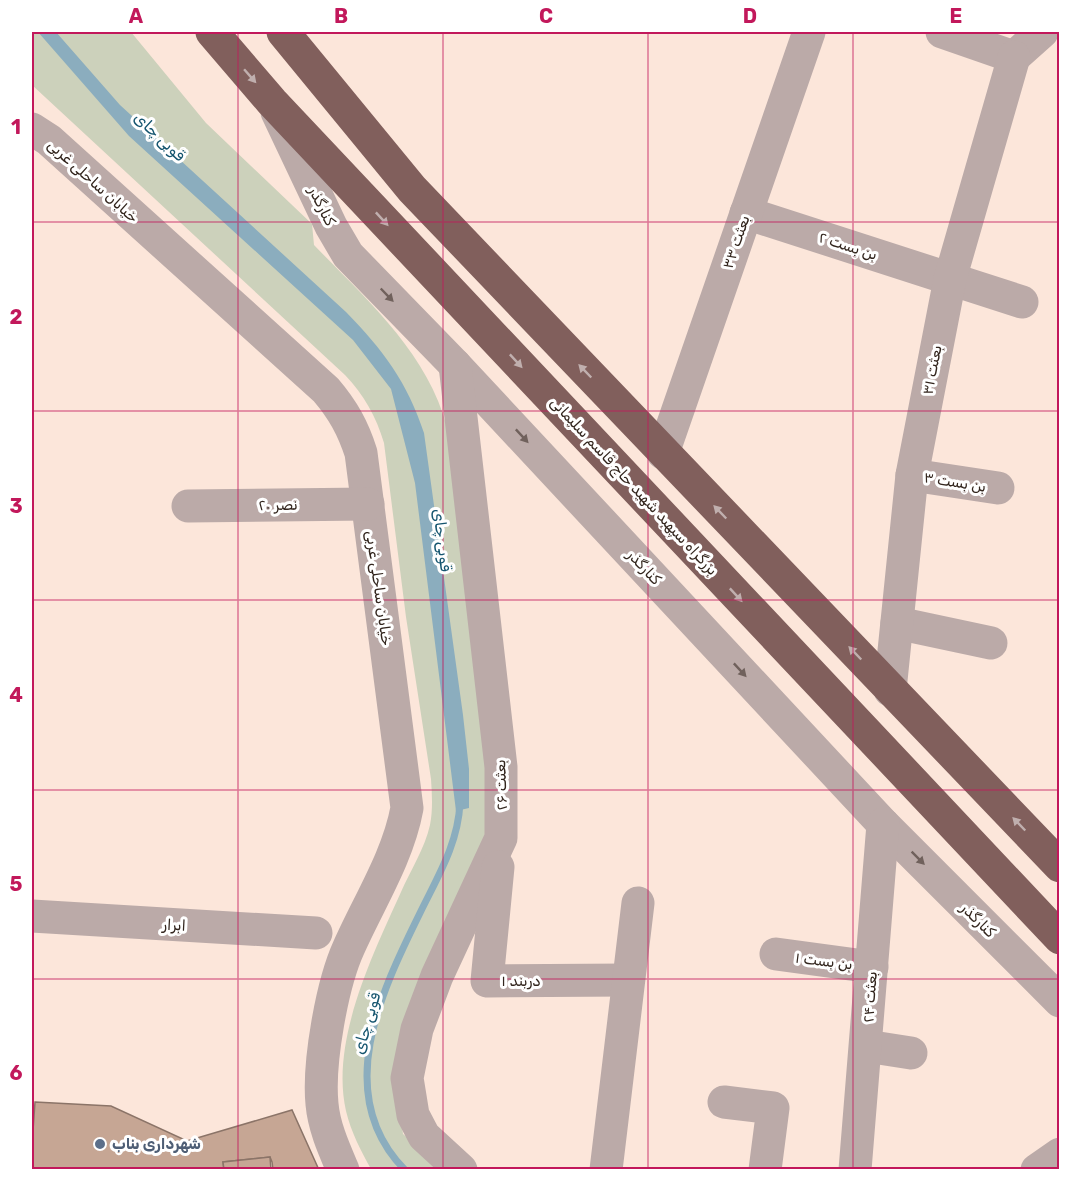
<svg xmlns="http://www.w3.org/2000/svg" width="1091" height="1201" font-family="Rubik,'Noto Sans Arabic',sans-serif">
	<rect width="100%" height="100%" fill="#fce6da"/>
	<path fill="#ccd1bb" d="M32,32H131L206,123L312,224L314,245C366,299 427,352 447,427L492,822L395,1076L403,1134L444,1169H371C361,1151 351,1132 346,1111C330,1041 373,954 401,892C410,871 425,848 430,825C433,810 432,794 431,779L406,617L384,443C376,416 364,395 345,375L32,85Z"/>
	<path fill="#8badbe" d="M38,32H56L120,105L346,312C384,351 407,382 424,433L463,715L469,769V808L456,811L415,483L391,389L353,340L129,136Z"/>
	<g fill="none" stroke-linecap="round" stroke-linejoin="round">
		<path stroke="#8badbe" stroke-width="7" d="M405,1170C331,1095 381,992 420,913C438,876 458,844 460,803"/>
	</g>
	<g fill="#c6a694" stroke="#8b7468" stroke-width="1.5">
		<polygon points="35,1102 111,1106 187,1141 292,1110 319,1170 273,1170 272,1162 270,1157 223,1162 224,1170 32,1170 32,1145"/>
		<polygon points="270,1157 271,1170 224,1170 223,1162"/>
	</g>
	<g fill="none" stroke-linecap="round" stroke-linejoin="round">
		<g stroke="#bbaaa8" stroke-width="33">
			<polyline points="942,32 1014,57"/>
			<polyline points="1014,57 1042,32"/>
			<polyline points="277,112 331,226 348,255 455,365 883,824 1060,1001"/>
			<path d="M32,129L49,140L326,390C343,410 353,428 361,453L407,808C398,857 369,902 349,947C332,984 318,1063 322,1104C324,1127 334,1149 343,1170"/>
			<polyline points="746,213 1022,302"/>
			<polyline points="455,365 501,767 501,838 437,976 417,1029 407,1078 413,1115 424,1136 461,1170"/>
			<polyline points="663,453 809,32"/>
			<polyline points="912,475 998,488"/>
			<polyline points="188,506 368,504"/>
			<polyline points="897,623 991,643"/>
			<polyline points="890,690 912,475 950,279 1014,57"/>
			<polyline points="498,867 487,981 628,980"/>
			<polyline points="32,916 316,933"/>
			<polyline points="776,954 872,967"/>
			<polyline points="866,1046 911,1053"/>
			<polyline points="724,1102 773,1108 765,1170"/>
			<polyline points="606,1170 638,903"/>
			<polyline points="855,1170 883,824"/>
			<polyline points="1037,1170 1060,1154"/>
		</g>
		<g stroke="#815f5c" stroke-width="33">
			<polyline points="212,32 272,102 1060,938"/>
			<polyline points="283,32 412,189 1060,866"/>
		</g>
	</g>
	<defs><path id="oneway-solid" d="M-6-.8H1V-3.2L6.5 0L1 3.2V.8H-6Z" transform="scale(1.5)"/></defs>
	<g fill="#c0afae">
		<use href="#oneway-solid" transform="translate(250 76) rotate(49)"/>
		<use href="#oneway-solid" transform="translate(382 219) rotate(47)"/>
		<use href="#oneway-solid" transform="translate(516 361) rotate(47)"/>
		<use href="#oneway-solid" transform="translate(585 371) rotate(-134)"/>
		<use href="#oneway-solid" transform="translate(720 512) rotate(-134)"/>
		<use href="#oneway-solid" transform="translate(736 595) rotate(47)"/>
		<use href="#oneway-solid" transform="translate(855 653) rotate(-134)"/>
		<use href="#oneway-solid" transform="translate(1019 824) rotate(-134)"/>
	</g>
	<g fill="#70615c">
		<use href="#oneway-solid" transform="translate(387 295) rotate(46)"/>
		<use href="#oneway-solid" transform="translate(522 436) rotate(47)"/>
		<use href="#oneway-solid" transform="translate(740 670) rotate(47)"/>
		<use href="#oneway-solid" transform="translate(918 858) rotate(45)"/>
	</g>
	<path fill="none" stroke="#c2185b" stroke-width="1.5" stroke-opacity="0.55" d="M238,32V1170M443,32V1170M648,32V1170M853,32V1170M32,222H1060M32,411H1060M32,600H1060M32,790H1060M32,979H1060"/>
	<circle fill="#5c6f8a" stroke="#fff" stroke-width="2" cx="100" cy="1144" r="6"/>
	<g text-anchor="middle" stroke-width="6" stroke-linejoin="round" paint-order="stroke">
		<g font-size="15" fill="#32251d" stroke="#fff">
			<text transform="translate(93 181) rotate(42)" y="5">خیابان ساحلی غربی</text>
			<text transform="translate(322 206) rotate(64)" y="5">کنارگذر</text>
			<text transform="translate(736 242) rotate(-71)" y="5">بعثت ۳۳</text>
			<text transform="translate(848 246) rotate(18)" y="5">بن بست ۲</text>
			<text transform="translate(932 370) rotate(-79)" y="5">بعثت ۳۱</text>
			<text transform="translate(955 482) rotate(9)" y="5">بن بست ۳</text>
			<text transform="translate(634 486) rotate(47)" y="5">بزرگراه سپهبد شهید حاج قاسم سلیمانی</text>
			<text transform="translate(278 505) rotate(-1)" y="5">نصر ۲۰</text>
			<text transform="translate(644 567) rotate(47)" y="5">کنارگذر</text>
			<text transform="translate(379 588) rotate(82)" y="5">خیابان ساحلی غربی</text>
			<text transform="translate(501 785) rotate(-92)" y="5">بعثت ۲۶</text>
			<text transform="translate(978 920) rotate(45)" y="5">کنارگذر</text>
			<text transform="translate(174 925) rotate(3)" y="5">ابرار</text>
			<text transform="translate(824 961) rotate(7)" y="5">بن بست ۱</text>
			<text x="521" y="986">دربند ۱</text>
			<text transform="translate(870 997) rotate(-86)" y="5">بعثت ۲۴</text>
		</g>
		<g font-size="15" font-weight="bold" fill="#4e5e75" stroke="#fff" text-anchor="start">
			<text x="112" y="1149">شهرداری بناب</text>
		</g>
		<g font-size="16" font-style="italic" fill="#15556f" stroke="#fff">
			<text transform="translate(160 136) rotate(43)" y="6">قوبی چای</text>
			<text transform="translate(443 540) rotate(83)" y="6">قوبی چای</text>
			<text transform="translate(366 1023) rotate(-74)" y="6">قوبی چای</text>
		</g>
	</g>
	<rect width="1091" height="1201" fill="none" stroke="#ffffff" stroke-width="66"/>
	<rect x="33" y="33" width="1025" height="1135" fill="none" stroke="#c2185b" stroke-width="2"/>
	<g font-size="20" text-anchor="middle" font-weight="bold" fill="#c2185b">
		<text x="136" y="23">A</text>
		<text x="341" y="23">B</text>
		<text x="546" y="23">C</text>
		<text x="750" y="23">D</text>
		<text x="956" y="23">E</text>
		<text x="16" y="134">1</text>
		<text x="16" y="324">2</text>
		<text x="16" y="513">3</text>
		<text x="16" y="702">4</text>
		<text x="16" y="891">5</text>
		<text x="16" y="1080">6</text>
	</g>
</svg>
